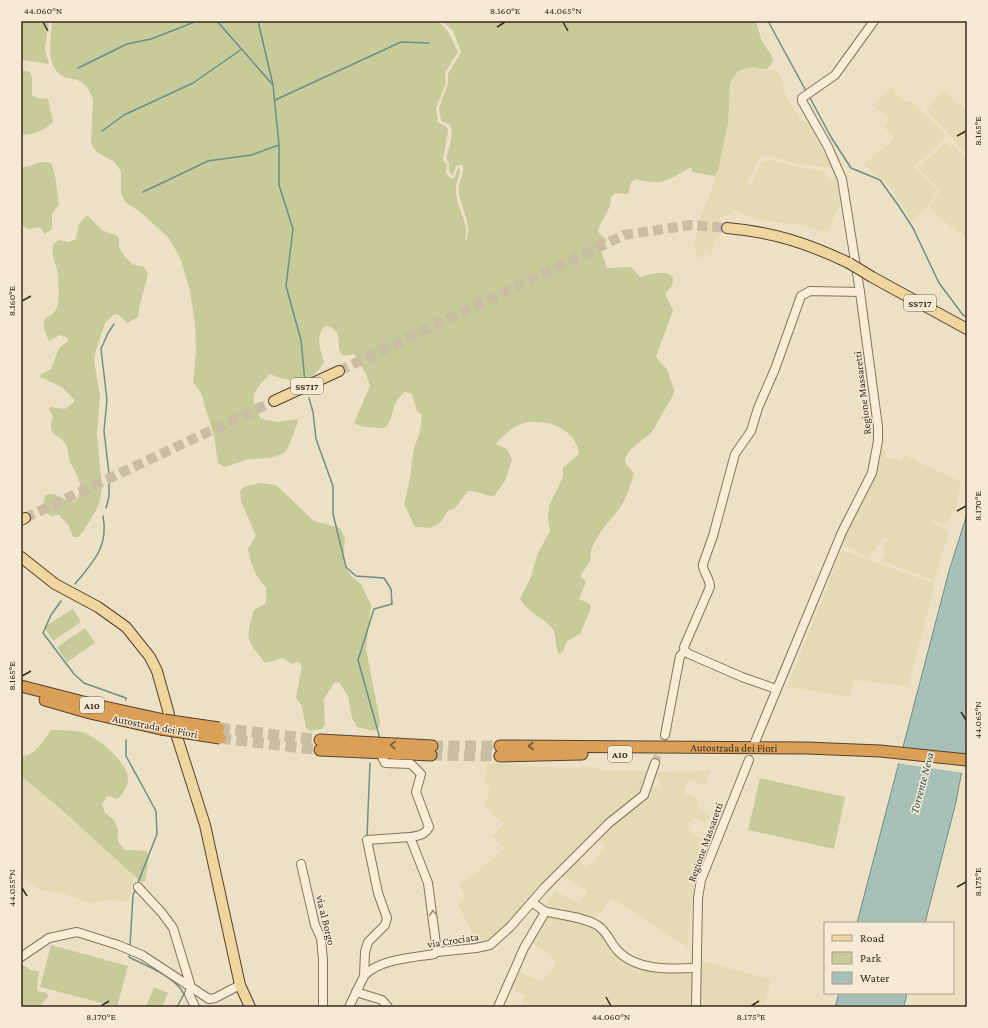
<svg xmlns="http://www.w3.org/2000/svg" width="988" height="1028" font-family="'Crimson Pro',serif">
	<rect width="100%" height="100%" fill="#ede1c5"/>
	<g fill="#e3dbb3">
		<polygon points="750,67 777,71 782,77 783,87 788,100 801,120 808,123 832,167 830,168 798,164 766,155 762,156 758,161 747,183 751,185 762,162 771,160 797,167 825,172 827,178 831,181 836,177 841,203 834,217 828,232 800,225 758,220 734,210 731,215 720,217 719,238 715,239 711,256 708,255 709,251 705,250 703,260 701,257 698,257 694,247 700,217 714,184 714,176 718,171 728,123 730,83 738,71"/>
		<polygon points="891,88 905,103 909,100 946,136 914,167 937,191 928,206 911,221 890,186 863,165 895,138 884,127 889,119 873,105"/>
		<polygon points="942,91 967,110 967,154 926,110"/>
		<polygon points="946,142 951,147 953,145 967,159 967,237 942,220 930,207 940,190 918,168"/>
		<polygon points="882,449 886,451 885,457 902,461 904,455 961,482 956,512 953,511 946,526 933,520 933,523 949,532 934,580 881,561 886,550 883,547 888,540 886,538 883,538 874,551 871,550 868,557 841,544 860,503 875,477"/>
		<polygon points="842,550 935,584 908,686 854,680 849,697 787,687"/>
		<polygon points="487,763 560,768 595,767 601,771 648,771 647,779 641,794 492,941 479,946 458,905 466,896 459,885 478,871 505,848 492,836 504,824 492,814 485,805 490,788 485,784"/>
		<polygon points="710,771 705,786 689,779 683,793 699,799 697,807 708,812 711,816 704,823 694,817 686,828 710,845 700,872 692,872 694,886 689,926 688,947 611,898 593,922 545,907 555,891 579,903 587,892 560,874 576,858 586,868 594,861 606,847 597,839 600,835 643,801 647,799 652,794 648,789 651,785 661,790 662,786 657,778 657,772"/>
		<polygon points="21,776 135,875 128,902 108,900 89,903 60,892 40,890 21,878"/>
		<polygon points="548,913 594,925 625,958 692,971 693,1007 521,1007 526,996 511,989 519,972 542,982 557,962 532,942"/>
		<polygon points="701,961 771,979 764,1007 701,1007"/>
	</g>
	<g fill="#c6cb99">
		<polygon points="21,21 49,21 45,48 49,64 21,60"/>
		<path d="M52,21H438L448,31L458,52L445,73L446,83L436,108L438,122L447,127L448,130L443,160L447,165L446,172L449,177L454,179L458,168L460,169C460,176 455,183 456,191C456,207 470,223 465,240L466,241C473,225 461,209 459,193C457,185 463,177 463,169L462,165L456,166L453,176L449,171V164L446,158C449,149 455,132 449,124L441,121L439,108L448,83V74L461,52L453,31L442,21H756L762,42L771,54L773,62L767,69L750,67L738,71L730,83L728,123L718,171L714,176L692,172L691,167C671,179 661,187 637,179L631,182L628,194L616,193L611,197C610,215 601,217 598,232L607,241L600,248L607,268L631,267L640,277C651,275 666,268 673,278L672,286L665,294L673,310L656,357L659,361L667,369L674,390L673,395L652,432L631,449L625,458L626,464L634,473C631,484 627,496 621,506C612,519 587,543 591,560L582,573L581,576L586,582L579,599L590,604L591,608L580,634L567,641L563,651L559,654C554,646 558,637 552,628C543,617 526,611 520,599L531,577L538,553L550,531L548,519L549,506L563,477V468L579,454C577,431 551,420 529,422C516,424 503,434 496,444L507,449L512,459L505,481L494,496C484,496 478,490 468,491L455,508L448,511L440,523L430,528L415,527L404,504L410,479L414,448L420,432L422,415L417,411L412,394L405,392C389,404 395,421 384,428L364,427L354,423L370,386L366,374L354,354C352,354 347,356 344,355C333,354 347,327 325,326C315,337 320,349 324,362C311,386 291,383 270,374C253,392 248,396 261,419L278,422L297,419L298,422L288,448L284,453L270,458L249,459L225,467L218,463L214,436L201,393L193,382L196,352L195,324L190,290L180,258L169,238L139,211L126,203L121,194V171L114,162L97,152L91,144L93,100C90,90 85,81 73,79C70,78 66,78 64,77C44,67 51,38 52,21Z"/>
		<path d="M21,70L30,72L32,78V95L37,98L48,99L53,122C47,129 30,137 21,134Z"/>
		<path d="M40,162L51,163C57,176 56,189 59,204L52,214V229L45,234L40,227L28,229L21,225V167H27Z"/>
		<path d="M87,215L102,230L117,236L119,239V248L124,255L132,264L144,267L148,274L140,304L138,317L127,323L119,315L115,314L105,323L96,350L94,360L100,397L97,435L102,488L99,504L95,512L84,530L78,537H73L69,526L59,515L51,516L48,514L44,503L45,496C53,490 63,499 70,503L77,500C84,483 77,476 70,462C68,458 69,452 67,447C61,432 46,439 53,417L49,410L50,407L65,409L74,402V399L62,387L40,377L41,374L51,369L59,348L68,341V338L60,335L49,341C35,309 53,324 58,304C59,297 59,273 56,266C54,259 51,254 53,245L58,240L69,242L76,239L79,224Z"/>
		<path d="M260,483L276,485L314,521L340,528L345,538L343,562L352,577L361,584L371,605L366,649L380,721L379,727L374,731L357,727L352,718L348,696L339,682L334,683L324,699L325,724L322,729L310,731L306,728L302,706L296,698L302,666L298,662L292,664L282,658L265,663C246,638 245,641 254,610L266,603V587C255,577 251,564 248,549L256,536L241,501L240,491L244,487Z"/>
		<polygon points="73,609 81,622 53,641 44,627"/>
		<polygon points="85,628 95,643 67,662 57,647"/>
		<path d="M51,730C60,730 77,730 85,733C99,739 129,763 128,780C128,787 122,794 118,799L107,796L102,805L105,813L114,820L118,830V841L124,850L147,851L149,856L145,881L141,882L64,812L21,776V757C36,755 43,741 51,730Z"/>
		<polygon points="760,778 845,797 834,849 748,830"/>
		<polygon points="51,945 128,966 117,1007 40,987"/>
		<polygon points="21,964 31,970 39,971 37,987 38,991 47,993 48,997 39,1007 21,1007"/>
		<polygon points="154,987 168,993 162,1007 146,1007"/>
	</g>
	<g fill="#a7c1b9" stroke="#6d8f86">
		<polygon points="967,514 967,744 956,802 925,923 857,923 949,571"/>
		<polygon points="839,993 907,993 904,1007 835,1007"/>
	</g>
	<polygon fill="#ede1c5" points="900,747 967,755 964,773 896,763"/>
	<g fill="none" stroke-linecap="round" stroke-linejoin="round">
		<g stroke="#6d8f86" stroke-width="1.5">
			<polyline points="217,21 272,84"/>
			<polyline points="258,21 273,85 279,145 279,185 293,229 286,286 301,340 305,382"/>
			<polyline points="768,21 806,91"/>
			<polyline points="78,68 127,44 151,39 197,21"/>
			<polyline points="809,96 831,137 851,168 880,180 898,205 913,228 939,283 963,315 967,317"/>
			<polyline points="275,100 401,42 429,43"/>
			<polyline points="102,131 124,115 193,83 242,49"/>
			<polyline points="143,192 208,161 251,155 279,145"/>
			<polyline points="309,398 313,412 316,439 333,486 333,514 346,567 356,576 384,578 391,589 392,604 374,609 358,660 379,735 378,739"/>
			<polyline points="106,508 109,497 109,474 104,431 107,400 101,349 108,333 114,324"/>
			<path d="M75,584C93,562 109,547 103,516"/>
			<polyline points="61,601 51,615 43,633 74,674 84,683 126,698 126,700"/>
			<polyline points="126,740 126,756 156,811 157,834 137,885"/>
			<polyline points="367,836 370,763"/>
			<polyline points="130,945 133,895 136,888"/>
			<path d="M130,955L129,957C148,967 173,975 184,994L177,1007"/>
		</g>
		<polyline stroke="#c9bda4" stroke-width="8" stroke-dasharray="8 4" stroke-linecap="butt" points="655,763 665,735"/>
		<g stroke="#c9bda4" stroke-width="10" stroke-dasharray="10 5" stroke-linecap="butt">
			<polyline points="339,371 624,235 691,225 727,228"/>
			<polyline points="25,518 274,401"/>
		</g>
		<g stroke="#c9bda4" stroke-width="11" stroke-dasharray="11 5.5" stroke-linecap="butt">
			<polyline points="219,728 320,740"/>
			<polyline points="220,738 320,750"/>
			<polyline points="432,746 500,746"/>
			<polyline points="431,755 500,756"/>
		</g>
		<g stroke="#88735c" stroke-width="10">
			<g id="minor">
				<path d="M776,689L742,677L689,654L685,651L684,647L710,587C710,578 702,571 703,564L713,536L735,454L751,431L758,408L775,369L801,296L810,291L860,292"/>
				<polyline points="665,735 680,656 685,651"/>
				<polyline points="755,742 842,532 872,473 878,441 878,427 860,292 842,179 828,147 802,101 802,98 835,75 874,21"/>
				<path d="M383,759L385,763L411,764L421,774L416,792L429,827C425,835 418,836 410,837"/>
				<polyline points="301,864 315,925 321,938 323,960 323,1007"/>
				<polyline points="138,887 162,913 173,928 191,987 189,994 195,1007"/>
				<path d="M544,911C562,916 581,916 597,925C608,932 610,943 618,951C637,971 671,969 696,968"/>
				<polyline points="21,957 49,938 77,932 118,945 142,955 209,999 215,998 240,985"/>
				<path d="M364,976C379,959 412,958 434,954L437,952L476,948L490,945L510,927L545,887L609,823L644,795L655,763"/>
				<polyline points="356,992 382,1000 388,1007"/>
				<polyline points="349,1007 364,976 365,952 368,942 385,925 387,918 378,893 367,840 410,837 428,883 437,952"/>
				<polyline points="498,1007 524,948 544,914 544,911 532,902"/>
				<polyline points="696,1007 698,898 701,880 749,760"/>
			</g>
		</g>
		<g stroke="#564130" stroke-width="12">
			<g id="major">
				<path d="M727,228C773,232 807,243 849,263"/>
				<polyline points="872,277 967,329"/>
				<polyline points="274,401 339,371"/>
				<polyline points="21,520 25,518"/>
				<polyline points="21,557 55,584 98,607 126,627 150,657 157,671 169,714"/>
				<polyline points="177,737 205,825 240,985 250,1007"/>
			</g>
		</g>
		<g stroke="#564130" stroke-width="13">
			<g id="highway">
				<polyline points="21,686 91,704 164,720"/>
				<polyline points="45,700 90,713 161,729"/>
				<polyline points="320,740 432,746"/>
				<path id="s1" d="M500,746L807,748L880,751L967,760"/>
				<polyline points="320,750 431,755"/>
				<polyline points="500,756 582,754"/>
			</g>
		</g>
		<use href="#minor" stroke="#f8eed8" stroke-width="8"/>
		<use href="#major" stroke="#efd59e" stroke-width="10"/>
		<use href="#highway" stroke="#daa058" stroke-width="11"/>
		<g stroke="#564130" stroke-width="12" stroke-linecap="butt">
			<polyline id="major-bridge" points="849,263 872,277"/>
		</g>
		<g stroke="#564130" stroke-width="13" stroke-linecap="butt">
			<g id="highway-bridge">
				<polyline points="164,720 219,728"/>
				<polyline points="161,729 220,738"/>
			</g>
		</g>
		<use href="#major-bridge" stroke="#efd59e" stroke-width="10"/>
		<use href="#highway-bridge" stroke="#daa058" stroke-width="11"/>
	</g>
	<defs><path id="oneway-chevron" d="M-2-3.5L2.5 0L-2 3.5" fill="none" stroke-width="1.6" stroke-linecap="round" stroke-linejoin="round"/></defs>
	<g stroke="#795a36">
		<use href="#oneway-chevron" transform="translate(393 745) rotate(-178)"/>
		<use href="#oneway-chevron" transform="translate(531 746) rotate(-180)"/>
	</g>
	<use stroke="#988c7c" href="#oneway-chevron" transform="translate(433 913) rotate(-95)"/>
	<path fill="none" stroke="#392b1f" stroke-width="1.5" d="M43,22L48,31M563,22L568,31M497,27L505,22M957,136L966,131M22,301L31,296M957,511L966,506M22,676L31,671M961,712L966,720M957,887L966,882M22,888L27,896M606,997L611,1006M101,1006L109,1001M751,1006L759,1001"/>
	<g text-anchor="middle" stroke-width="3" stroke-linejoin="round" paint-order="stroke">
		<g fill="#f5ebd5" stroke="#716556" stroke-width="1">
			<rect x="904" y="295" width="32" height="16" rx="3"/>
			<rect x="291" y="378" width="32" height="16" rx="3"/>
			<rect x="80" y="697" width="24" height="16" rx="3"/>
			<rect x="608" y="746" width="24" height="16" rx="3"/>
		</g>
		<g font-size="10" font-weight="bold" fill="#392b1f">
			<text x="920" y="307">SS717</text>
			<text x="307" y="390">SS717</text>
			<text x="92" y="709">A10</text>
			<text x="620" y="758">A10</text>
		</g>
		<g font-size="11" fill="#392b1f" stroke="#f5ebd5">
			<text transform="translate(862 393) rotate(-97)" y="4">Regione Massaretti</text>
			<text transform="translate(155 726) rotate(11)" y="4">Autostrada dei Fiori</text>
			<text dy="4" stroke="none"><textPath href="#s1" startOffset="234">Autostrada dei Fiori</textPath></text>
			<text transform="translate(705 842) rotate(-70)" y="4">Regione Massaretti</text>
			<text transform="translate(326 920) rotate(76)" y="4">via al Borgo</text>
			<text transform="translate(453 940) rotate(-9)" y="4">via Crociata</text>
		</g>
		<g font-size="12" font-style="italic" fill="#2f5855" stroke="#f5ebd5">
			<text transform="translate(922 783) rotate(-75)" y="4">Torrente Neva</text>
		</g>
	</g>
	<rect width="988" height="1028" fill="none" stroke="#f5ebd5" stroke-width="44"/>
	<rect x="824" y="922" width="130" height="72" fill="#f5ebd5" stroke="#aa9e8c"/>
	<rect x="832" y="935" width="20" height="6" fill="#efd59e" stroke="#aa9e8c"/>
	<text x="860" y="942" font-size="12" fill="#392b1f">Road</text>
	<rect x="832" y="952" width="20" height="12" fill="#c6cb99" stroke="#aa9e8c"/>
	<text x="860" y="962" font-size="12" fill="#392b1f">Park</text>
	<rect x="832" y="972" width="20" height="12" fill="#a7c1b9" stroke="#aa9e8c"/>
	<text x="860" y="982" font-size="12" fill="#392b1f">Water</text>
	<rect x="22" y="22" width="944" height="984" fill="none" stroke="#392b1f" stroke-width="1.5"/>
	<g font-size="10" text-anchor="middle" fill="#392b1f">
		<text x="43" y="14">44.060°N</text>
		<text x="505" y="14">8.160°E</text>
		<text x="563" y="14">44.065°N</text>
		<text transform="translate(977 131) rotate(-90)" y="4">8.165°E</text>
		<text transform="translate(11 301) rotate(-90)" y="4">8.160°E</text>
		<text transform="translate(977 506) rotate(-90)" y="4">8.170°E</text>
		<text transform="translate(11 676) rotate(-90)" y="4">8.165°E</text>
		<text transform="translate(977 720) rotate(-90)" y="4">44.065°N</text>
		<text transform="translate(977 882) rotate(-90)" y="4">8.175°E</text>
		<text transform="translate(11 888) rotate(-90)" y="4">44.055°N</text>
		<text x="101" y="1020">8.170°E</text>
		<text x="611" y="1020">44.060°N</text>
		<text x="751" y="1020">8.175°E</text>
	</g>
</svg>
